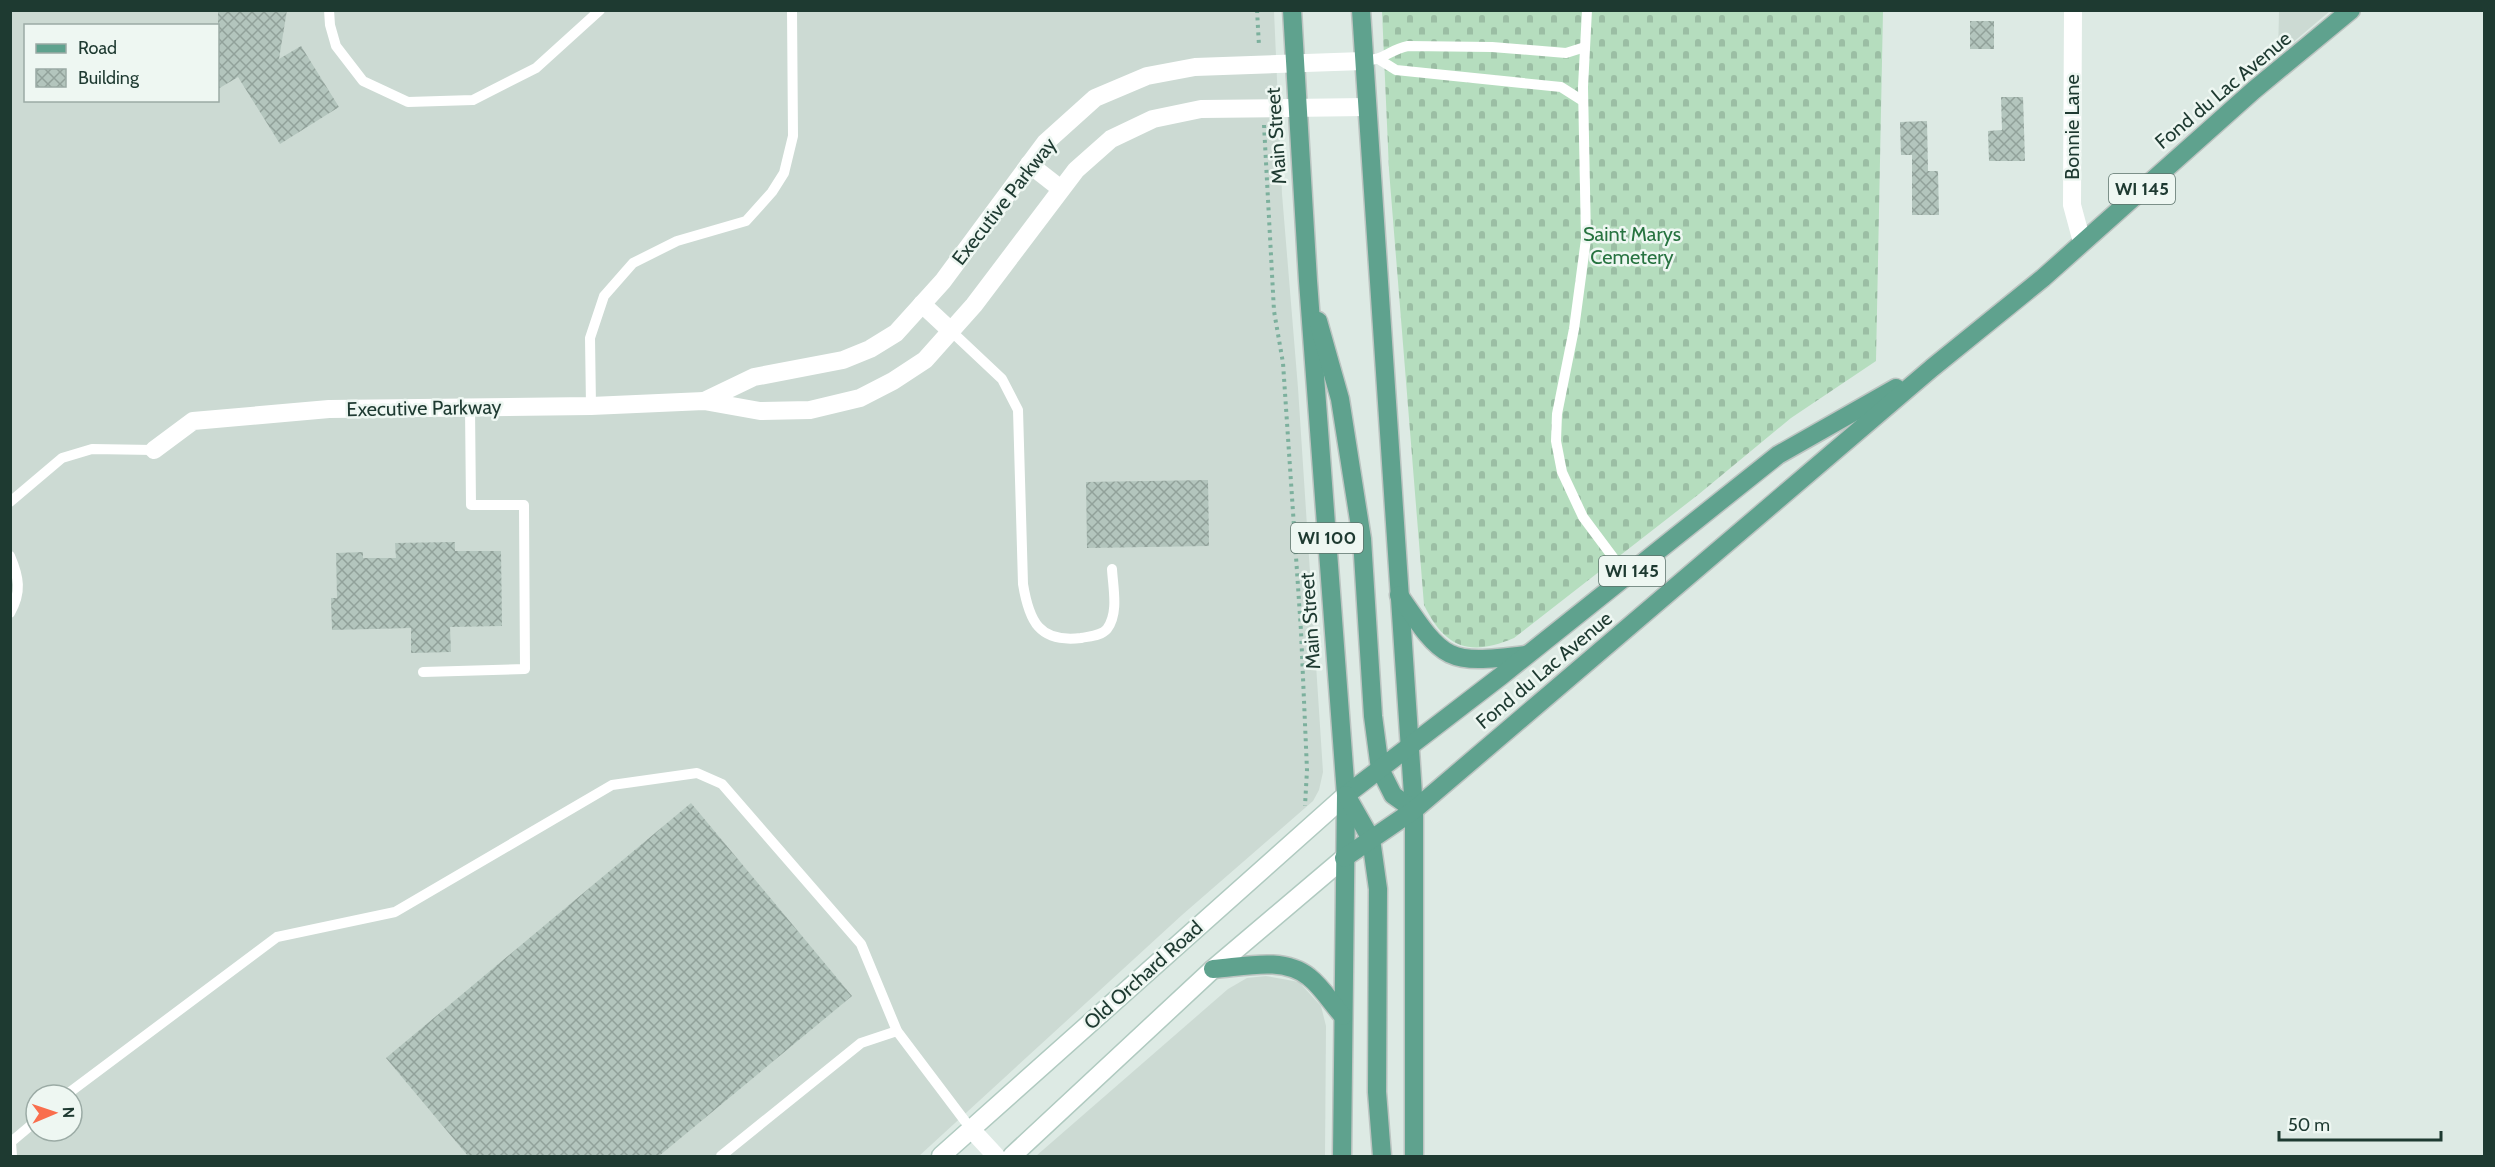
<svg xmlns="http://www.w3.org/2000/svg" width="2495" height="1167" font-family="Cabin,sans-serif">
	<defs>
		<pattern id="cemetery-stones" width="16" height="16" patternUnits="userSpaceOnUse" patternTransform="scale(1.5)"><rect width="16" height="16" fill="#b5ddbe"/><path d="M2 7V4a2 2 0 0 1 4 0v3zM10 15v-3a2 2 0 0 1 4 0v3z" fill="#9bbea4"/></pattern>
		<pattern id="building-cross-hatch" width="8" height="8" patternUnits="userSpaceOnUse" patternTransform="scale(1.5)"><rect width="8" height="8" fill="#b3c5bd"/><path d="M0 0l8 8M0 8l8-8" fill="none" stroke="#91a19a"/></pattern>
	</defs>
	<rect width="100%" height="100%" fill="#ddeae4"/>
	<g fill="#ccdad3" fill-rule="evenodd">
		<path d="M10,11H1274L1282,194L1298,388L1323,772L1319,790L1313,801L1182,915L919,1156H11ZM26,26H218V100H26ZM36,1095H72V1131H36Z"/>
		<polygon points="2279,11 2279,10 2330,11 2278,55"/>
		<polygon points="1266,976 1299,982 1321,1006 1326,1026 1325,1156 1036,1156 1228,989 1247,978"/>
	</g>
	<path fill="url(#cemetery-stones)" d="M1382,11H1883L1876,361L1791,418L1699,494L1514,638C1470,657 1445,648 1424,605L1389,170Z"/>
	<g fill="url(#building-cross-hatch)">
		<polygon points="218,10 287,10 279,59 301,46 339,107 280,144 238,77 218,89"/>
		<rect x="1970" y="21" width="24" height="28"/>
		<polygon points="2001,97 2023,97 2025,161 1989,161 1988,131 2002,130"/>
		<polygon points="1927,121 1928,171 1938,171 1939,215 1912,215 1912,155 1901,155 1900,122"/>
		<polygon points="1208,480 1209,546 1087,548 1086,482"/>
		<polygon points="455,542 455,551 501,551 502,626 450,627 451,652 411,653 411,628 332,630 331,598 337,598 336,553 363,552 363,558 396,558 395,543"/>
		<polygon points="691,803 852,996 659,1156 468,1156 386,1058"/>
	</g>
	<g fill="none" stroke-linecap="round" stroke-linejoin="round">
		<g stroke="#b0cac0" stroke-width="21">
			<g id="secondary">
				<polyline points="941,1156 1346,795"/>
				<polyline points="1012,1156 1213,969 1344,858"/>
			</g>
		</g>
		<g stroke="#bcc4c1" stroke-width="21">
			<g id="primary">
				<polyline points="1292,10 1308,281 1346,795 1342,1156"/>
				<polyline points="1361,10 1414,810 1414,1156"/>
				<polyline points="1318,321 1340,399 1362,539 1373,716 1380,769 1393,795 1414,810"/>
				<path d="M1399,595C1444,661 1446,665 1526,655"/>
				<polyline points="1346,795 1501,676 1778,455 1896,388"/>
				<polyline points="1346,795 1371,839 1378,889 1377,1092 1382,1156"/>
				<polyline points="1344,858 1414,810 1932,368 2043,278 2254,90 2351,10"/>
				<path d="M1213,969C1243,967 1283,956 1309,977C1322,987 1332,1004 1343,1016"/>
			</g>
		</g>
		<g stroke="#7cb09d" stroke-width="4" stroke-dasharray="3 4.5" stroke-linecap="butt">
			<polyline points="1257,10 1259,46"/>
			<polyline points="1264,125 1274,311 1283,363 1301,631 1307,770 1305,806"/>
		</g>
		<g stroke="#fff" stroke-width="10">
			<polyline points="329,10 330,25 336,46 363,81 408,102 473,100 536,68 600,10"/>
			<polyline points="1587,10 1583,87 1586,239 1574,329 1557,414 1556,441 1562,472 1583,517 1627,576"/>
			<polyline points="1380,60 1396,70 1561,87 1583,101"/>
			<path d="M1363,61C1386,60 1388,50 1408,46L1492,47L1566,53L1585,47"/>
			<path d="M951,331L1002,379L1018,410L1023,584C1029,621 1039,643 1081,638C1090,636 1101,636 1107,629C1119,613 1113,588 1112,569"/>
			<polyline points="591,406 590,338 604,296 633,263 677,241 746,221 772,192 784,173 793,136 792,10"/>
			<polyline points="10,502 62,458 92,449 154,450"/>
			<path d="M10,556C19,577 22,592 10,613"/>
			<polyline points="423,672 525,669 524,505 471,505 470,408"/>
			<polyline points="66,1095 277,937 395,912 612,785 697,773 722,784 861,944 897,1031 971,1129"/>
			<polyline points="12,1156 11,1142 36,1121"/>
			<polyline points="721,1156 861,1043 897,1031"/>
		</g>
		<g stroke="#fff" stroke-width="18">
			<polyline points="2073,10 2072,205 2082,242"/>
			<polyline points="1029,164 1061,189"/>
			<polyline points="922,304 951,331"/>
			<polyline points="704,401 754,377 843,360 870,349 896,333 943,281 1045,143 1095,98 1147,76 1195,67 1363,61"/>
			<polyline points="154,450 193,421 329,409 591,406 704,401 760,411 810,410 860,398 893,381 925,360 974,305 1076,170 1111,139 1153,119 1201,109 1366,107"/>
			<polyline points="971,1129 996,1156"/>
		</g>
		<use href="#secondary" stroke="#fff" stroke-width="18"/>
		<use href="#primary" stroke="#5fa28e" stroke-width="18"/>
	</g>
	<g text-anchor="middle" stroke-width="5" stroke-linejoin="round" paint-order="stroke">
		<g fill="#eef7f2" stroke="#5c736b" stroke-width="1.5">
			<rect x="2109" y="174" width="66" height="30" rx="4.5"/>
			<rect x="1291" y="523" width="72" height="30" rx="4.5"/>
			<rect x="1599" y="556" width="66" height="30" rx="4.5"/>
		</g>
		<g font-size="18" font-weight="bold" fill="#1e3a31">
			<text x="2142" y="195">WI 145</text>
			<text x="1327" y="544">WI 100</text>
			<text x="1632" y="577">WI 145</text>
		</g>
		<g font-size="20" fill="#1e3a31" stroke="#eef7f2">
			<text transform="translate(2223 90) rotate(-40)" y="7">Fond du Lac Avenue</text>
			<text transform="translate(2072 127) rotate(-90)" y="7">Bonnie Lane</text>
			<text transform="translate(1276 136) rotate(-94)" y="7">Main Street</text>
			<text transform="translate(1004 201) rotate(-52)" y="7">Executive Parkway</text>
			<text transform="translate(424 408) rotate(-1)" y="7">Executive Parkway</text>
			<text transform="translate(1310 621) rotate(-94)" y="7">Main Street</text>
			<text transform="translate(1544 670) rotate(-40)" y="7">Fond du Lac Avenue</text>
			<text transform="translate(1143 975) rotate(-42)" y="7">Old Orchard Road</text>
		</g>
		<g font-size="20" fill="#277340" stroke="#eef7f2">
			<text x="1632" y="241">Saint Marys<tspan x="1632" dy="23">Cemetery</tspan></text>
		</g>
	</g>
	<rect width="2495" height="1167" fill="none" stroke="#1e3a31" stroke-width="24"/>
	<rect x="24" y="24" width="195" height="78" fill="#eef7f2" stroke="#9baba5" stroke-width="1.5"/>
	<rect x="36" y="44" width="30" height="9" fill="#5fa28e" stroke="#9baba5" stroke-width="1.5"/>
	<text x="78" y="54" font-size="18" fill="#1e3a31">Road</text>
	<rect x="36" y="69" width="30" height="18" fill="url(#building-cross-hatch)" stroke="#9baba5" stroke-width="1.5"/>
	<text x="78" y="84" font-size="18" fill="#1e3a31">Building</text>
	<g transform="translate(54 1113) rotate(88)"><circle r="28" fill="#eef7f2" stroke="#9baba5" stroke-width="1.5"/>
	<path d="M0-4.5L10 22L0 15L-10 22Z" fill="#f96e4d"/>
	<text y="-9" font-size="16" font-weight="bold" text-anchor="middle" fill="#1e3a31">N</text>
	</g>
	<path d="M2279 1131v9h162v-9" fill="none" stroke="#1e3a31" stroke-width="3"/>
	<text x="2288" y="1131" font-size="18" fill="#1e3a31" stroke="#eef7f2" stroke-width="4.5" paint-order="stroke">50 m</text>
</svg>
